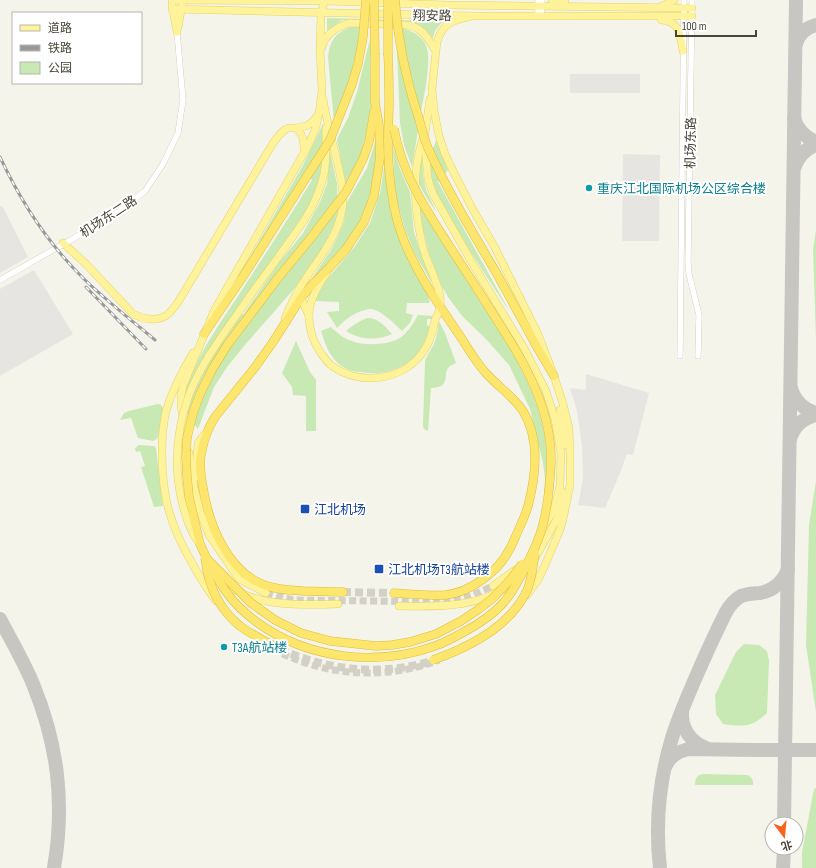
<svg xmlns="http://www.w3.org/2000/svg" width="816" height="868" font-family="'Sofia Sans Condensed','Noto Sans SC',sans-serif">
	<rect width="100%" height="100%" fill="#f5f4ea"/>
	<g fill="#c8e9b3">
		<path d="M327,18L435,21L442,22L435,31L433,38C427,32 424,26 415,24L342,20L327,31Z"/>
		<path d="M350,27H360L357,50L348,87L334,121L328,58C329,42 335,33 350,27Z"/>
		<path d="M396,28C406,28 419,33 425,43C433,58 424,95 421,112C418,130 415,148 412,167L404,145L400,123Z"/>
		<polygon points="370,39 371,106 366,134 361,153 353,170 345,184 337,139 348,118 357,92"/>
		<path d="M323,124L324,161L314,200L238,309L243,315L278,264L303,233L320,202L327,184L330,151L337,184L338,213L333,228L316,260L294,289L244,346L227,367L214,387L198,429C191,420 181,408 183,397C184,390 188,383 190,377C203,347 222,320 240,293C264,256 289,218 312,180L306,172L239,276L302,167Z"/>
		<polygon points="376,139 377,151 373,192 362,220 345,247 311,280 331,250 338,236 344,221 347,202 367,168"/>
		<polygon points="436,140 448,170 438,182 511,314 466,245 435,191 431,178 429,161"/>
		<path d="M386,143L388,192L427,291L430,303H407L406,313L413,315L410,323L402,331C395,324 382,311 372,309C369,309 368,309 365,310C353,313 346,319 337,328L327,312L339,311V302L315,301L323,284L355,246L370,223L380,193L384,168Z"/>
		<polygon points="393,146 400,169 410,192 414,232 419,248 436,290 415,254 405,229 398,205 395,191"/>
		<polygon points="422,154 423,175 426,190 437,213 426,197 418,182"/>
		<path d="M418,204C439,237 460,269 481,301C511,350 545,399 547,458C548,464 549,471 548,477C547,484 545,491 544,497L545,478L543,463L530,409L509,365L485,338L463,317L448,297L442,287L429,254L423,230Z"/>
		<polygon points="816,230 816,339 813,249"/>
		<path d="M418,315L432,316V319H427V325L431,327C429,333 427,340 423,347C410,367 385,377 361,372C357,372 353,371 349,370C344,368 337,363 334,359C327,351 324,340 321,331L331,327C336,332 344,339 352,341C364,346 386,345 398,339C407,334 413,324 418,315Z"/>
		<path d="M367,318C377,317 386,327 392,334C377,341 360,340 346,331C353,325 359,321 367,318Z"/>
		<path d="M439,321L445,333L456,363C454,364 452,365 450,366C443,371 449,381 441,386C438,387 434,388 431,388L428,431L424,429L423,426L425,361C427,355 431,350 434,344C437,336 438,329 439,321Z"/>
		<polygon points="296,341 310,372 316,380 316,431 306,431 306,396 293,395 292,387 282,373"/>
		<polygon points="158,404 161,405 163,408 159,434 157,439 153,441 138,438 131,418 120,420 124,413 129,411"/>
		<polygon points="139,445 154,446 156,448 163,506 154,507 141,467 145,466 140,451 136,452 135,448"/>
		<polygon points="816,481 816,712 806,645 809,525"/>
		<path d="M744,644L759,645L767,651L769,661L767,713C752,727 744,727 723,724L716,714L715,695L736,652Z"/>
		<path d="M703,774L747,775C751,776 754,780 753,785H695C695,778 697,775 703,774Z"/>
		<polygon points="816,788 816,868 802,868 802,852 814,789"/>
	</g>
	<g fill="#e7e5e1">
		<rect x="570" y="74" width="70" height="19"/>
		<polygon points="623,154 660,155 659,241 622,241"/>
		<polygon points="0,206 3,207 28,257 0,273"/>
		<polygon points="34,270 73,334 0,376 0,289"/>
		<polygon points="586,374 649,393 633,455 627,454 620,473 605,508 578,505 583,479 582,447 577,411 570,388 586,390"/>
	</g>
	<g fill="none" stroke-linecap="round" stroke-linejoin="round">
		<g stroke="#c7c6c2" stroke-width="14">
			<path d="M796,44C799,33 806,28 816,25"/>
			<path d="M794,118C797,129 805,137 816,142"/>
			<path d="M794,168C798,157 804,149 816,145"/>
			<path d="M791,388C794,400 804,410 816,413"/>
			<path d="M790,439C794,426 803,418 816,415"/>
			<path d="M0,619C11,640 24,662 33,684C58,745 65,803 54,868"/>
			<path d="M682,712C681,729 691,742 706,748"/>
			<path d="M665,767C669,757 679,751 689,749L753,750H816"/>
			<polyline points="784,824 796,0"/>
			<path d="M660,868C655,824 659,781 672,738C678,718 687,698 695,679C705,656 715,634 726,612C730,605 734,600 741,596C748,594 754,593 760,593C773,591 784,581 788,569"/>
			<polyline points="783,868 784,848"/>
		</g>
		<g stroke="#d3d1c6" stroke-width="7" stroke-dasharray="7 3.5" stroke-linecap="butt">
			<polyline points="266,593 294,600 444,602 468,597 493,586"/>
			<path d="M273,649C323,676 385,681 439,660"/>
		</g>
		<g stroke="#d3d1c6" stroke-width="8" stroke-dasharray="8 4" stroke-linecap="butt">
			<polyline points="343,592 394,593"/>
			<path d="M280,649C319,667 364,674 406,667C415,665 424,664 433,660"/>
		</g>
		<g stroke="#c1bdac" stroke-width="6">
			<g id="minor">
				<polyline points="692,0 688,262 689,274 699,315 698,356"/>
				<polyline points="538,16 538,0"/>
				<polyline points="541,16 542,0"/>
				<polyline points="0,280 113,216 145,191 163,164 178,133 183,100 177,32"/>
				<polyline points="680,356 684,0"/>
			</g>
		</g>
		<g stroke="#e4d469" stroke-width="8">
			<g id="major">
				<polyline points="172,0 325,1 448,5 692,8"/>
				<polyline points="552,0 555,1 565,2"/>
				<polyline points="172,5 177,32"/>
				<polyline points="662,6 667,4 674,0"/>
				<polyline points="172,9 472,16 692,16"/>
				<path d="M472,16C454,20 443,22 437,42L432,89L434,110L439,136L445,154L454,173L472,208L494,246L538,334L554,376L563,404L569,428L570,455V485L565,510L561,527L554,544L545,565L538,580L527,595"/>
				<path d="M661,20C680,21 680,35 683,51"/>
				<polyline points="178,28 182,5"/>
				<path d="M322,47C325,34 337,27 349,23L407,25C422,27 428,38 435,50"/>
				<polyline points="430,99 425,133 426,158 428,179 433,194 471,261 524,348 546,391 555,419 561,454 560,485 557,499 552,513 545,524"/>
				<path d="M296,128C304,136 304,141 304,153"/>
				<path d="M63,243L86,264L133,314C143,319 157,322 167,315C174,309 179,301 183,294L273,143C277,138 281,132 286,129C289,127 292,128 295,128C305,127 312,125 317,116"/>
				<path d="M326,274C319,284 313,294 310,306C307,323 311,338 320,352C324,357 327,362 332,366C362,387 406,380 425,349C431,340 433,330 435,320C437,315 440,311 440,306C442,294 436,284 433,274C428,263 423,251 421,239C414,206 412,171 423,138"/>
				<polyline points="299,294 309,316"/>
				<path d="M250,296C261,280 273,265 284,249C302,224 317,205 324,174C327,159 326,143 326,128"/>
				<path d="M285,318C289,309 293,299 298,291C315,261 343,235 343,198C343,183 339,168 335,153C331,135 326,118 323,99"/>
				<path d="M193,353C182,371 172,391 166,411C163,425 162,439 162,453C162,497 170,525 192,563C199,576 207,589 216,601"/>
				<polyline points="560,410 563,430 564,445"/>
				<polyline points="187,437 181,406 181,396 183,386 214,311 309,144 316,127 319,113 322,91 320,50 321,12 325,0"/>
				<polyline points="189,453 194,487 200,511 209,535 239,579 266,593"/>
				<polyline points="197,477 196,467 198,443 205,434"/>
				<polyline points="534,560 557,519 560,507 562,492"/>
				<path d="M218,580C229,587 240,593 251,597C276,606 312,605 338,604"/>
				<polyline points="493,586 515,570"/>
				<path d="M399,606C441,607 484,608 518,579"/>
			</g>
		</g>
		<g stroke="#debd3b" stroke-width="9">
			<g id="highway">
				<path d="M388,55C389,71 389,87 389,103C389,115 388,128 388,140C388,169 391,199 399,227C412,267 437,302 460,336C468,348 476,362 485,372C497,386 513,396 523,411C540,439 536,476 528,506C525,517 519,528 515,538C513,542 512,546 509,550C498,572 469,593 445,595C428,596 411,594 394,593"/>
				<polyline points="369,142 374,112"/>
				<polyline points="497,274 537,347 554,376"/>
				<polyline points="204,334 244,275 295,195"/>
				<path d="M343,592C330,592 317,591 303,591C290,590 277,590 264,585C227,571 209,524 203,488C201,477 199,466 201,455C203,442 208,428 215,417L256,366L273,342L301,298L310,287L329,268L346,249L364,222L374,196L380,158L379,125L375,102V55"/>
			</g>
		</g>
		<use href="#minor" stroke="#fff" stroke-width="5.5"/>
		<use href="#major" stroke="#fef29a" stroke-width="7"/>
		<use href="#highway" stroke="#fde66d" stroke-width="8"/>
		<g stroke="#999" stroke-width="3">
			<g id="rail">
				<path d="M0,157C21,202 49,245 85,280C107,301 131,320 155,340"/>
				<polyline points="86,287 146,349"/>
			</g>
		</g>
		<use href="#rail" stroke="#fff" stroke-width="1.5" stroke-dasharray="4.5" stroke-linecap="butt"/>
		<g stroke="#e4d469" stroke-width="8" stroke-linecap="butt">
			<path id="major-bridge" d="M199,543C189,529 185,514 181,498C174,464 177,428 189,395C203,359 228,328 250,296"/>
		</g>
		<g stroke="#debd3b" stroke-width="9" stroke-linecap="butt">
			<g id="highway-bridge">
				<polyline points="374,0 375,55"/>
				<polyline points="388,0 388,55"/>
				<path d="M395,0C398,41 406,80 419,119C422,129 424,139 428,148C448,192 473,233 497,274"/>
				<polyline points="369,142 363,159 346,192 310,239 278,278 228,344 213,368 200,394 193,413 187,438 186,457 187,476 189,497 200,544 207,559 251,603 275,620 301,633 330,641 376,646 392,645 410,642 436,634 461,621 479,609 493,598 511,579 522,564"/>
				<polyline points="295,195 330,140 352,84 358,64 363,37 366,0"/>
				<path d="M205,558C208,584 219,609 240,626C252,635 266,642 280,649"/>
				<path d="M207,559C213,570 219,582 227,593C235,604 247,615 258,623C308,659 377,667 435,646C444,643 453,638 462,633C477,625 493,615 504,602C512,593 517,583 523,572C530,558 538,543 542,528C548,507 550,484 551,463C552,412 527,366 500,325C484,299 467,273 450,247C425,208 403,176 394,129"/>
				<path d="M433,660C470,647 512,626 528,588C532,577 533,565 535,554"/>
			</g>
		</g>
		<use href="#major-bridge" stroke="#fef29a" stroke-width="7"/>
		<use href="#highway-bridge" stroke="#fde66d" stroke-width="8"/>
	</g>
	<g fill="#0f9aa8" stroke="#fff" stroke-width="1.5">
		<circle cx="589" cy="188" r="4"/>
		<circle cx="224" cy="647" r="4"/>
	</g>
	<g fill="#1a4fb4" stroke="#fff" stroke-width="1.5">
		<rect x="300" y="504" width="10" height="10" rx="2"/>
		<rect x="374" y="564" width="10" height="10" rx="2"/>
	</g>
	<g text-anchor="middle" stroke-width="4" stroke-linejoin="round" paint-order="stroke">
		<g font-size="13" fill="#494538" stroke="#fff">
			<text transform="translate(432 15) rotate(1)" y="5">翔安路</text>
			<text transform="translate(690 143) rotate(-89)" y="5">机场东路</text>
			<text transform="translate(108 216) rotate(-33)" y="5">机场东二路</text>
		</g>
		<g font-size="13" fill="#0d838f" stroke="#fff" text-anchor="start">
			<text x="597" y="193">重庆江北国际机场公区综合楼</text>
			<text x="232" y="652">T3A航站楼</text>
		</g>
		<g font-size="13" fill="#164399" stroke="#fff" text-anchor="start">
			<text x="314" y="514">江北机场</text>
			<text x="388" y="574">江北机场T3航站楼</text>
		</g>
	</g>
	<rect x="12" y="12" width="130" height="72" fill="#ffffff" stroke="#b6b5af"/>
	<rect x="20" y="25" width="20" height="6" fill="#fef29a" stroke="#b6b5af"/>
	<text x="48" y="32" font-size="12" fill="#494538">道路</text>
	<rect x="20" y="45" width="20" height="6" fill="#999999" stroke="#b6b5af"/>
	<text x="48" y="52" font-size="12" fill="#494538">铁路</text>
	<rect x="20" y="62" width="20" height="12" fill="#c8e9b3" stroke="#b6b5af"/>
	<text x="48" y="72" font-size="12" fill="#494538">公园</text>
	<g transform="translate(784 836) rotate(164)"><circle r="19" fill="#ffffff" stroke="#b6b5af"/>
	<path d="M0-3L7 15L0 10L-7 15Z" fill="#f9631d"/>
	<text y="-6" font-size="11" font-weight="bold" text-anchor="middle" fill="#494538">北</text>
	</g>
	<path d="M676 30v6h80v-6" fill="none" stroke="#494538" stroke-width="2"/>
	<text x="682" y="30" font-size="12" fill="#494538" stroke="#ffffff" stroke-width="3" paint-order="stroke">100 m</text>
</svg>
